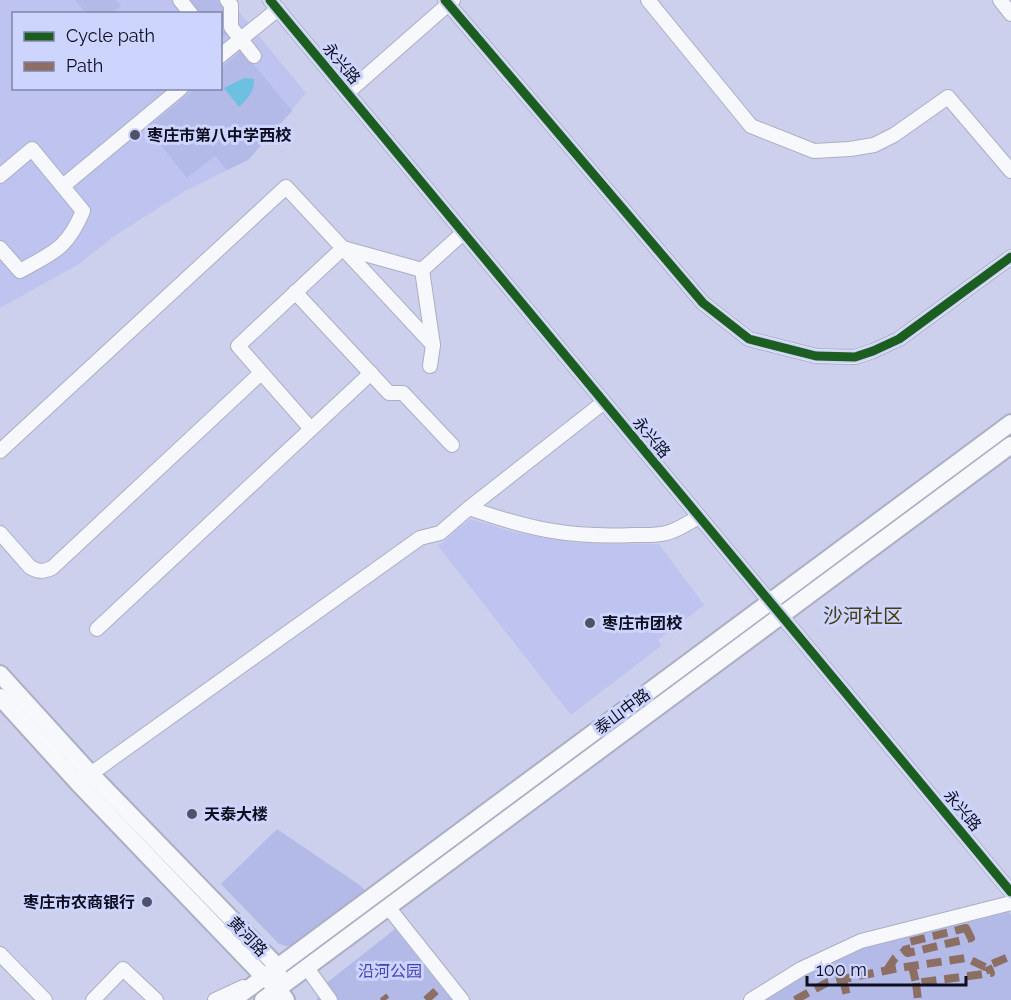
<svg xmlns="http://www.w3.org/2000/svg" width="1011" height="1000" font-family="Raleway,'Noto Sans SC',sans-serif">
	<rect width="100%" height="100%" fill="#ccd0ec"/>
	<g fill="#bec3f0" fill-rule="evenodd">
		<path d="M0,0H229L306,93L248,160L185,191L113,237L79,264L0,308ZM14,14H220V88H14Z"/>
		<polygon points="470,519 513,532 576,543 659,544 704,605 658,640 661,646 571,715 438,546"/>
	</g>
	<g fill="#b4bae8">
		<polygon points="75,0 116,0 121,6 112,13 86,13"/>
		<polygon points="183,0 224,0 228,33 221,39 220,14 194,13"/>
		<polygon points="242,50 292,111 248,160 227,170 215,156 187,178 147,128 195,89 220,88 221,68"/>
		<polygon points="277,829 361,886 367,893 299,943 287,946 279,944 221,884"/>
		<polygon points="1006,909 1011,915 1011,1000 761,1000 805,974 862,945"/>
		<polygon points="395,929 452,1000 317,1000 319,989"/>
	</g>
	<path fill="#6bc1df" d="M244,78L254,79C255,91 247,99 239,107L224,88Z"/>
	<g fill="none" stroke-linecap="round" stroke-linejoin="round">
		<g stroke="#acaec4" stroke-width="16">
			<g id="minor">
				<polyline points="180,0 191,14"/>
				<polyline points="227,0 231,5 231,27 254,56"/>
				<polyline points="270,0 1011,892"/>
				<polyline points="445,0 703,303 749,339 816,356 855,357 873,351 899,339 1011,257"/>
				<polyline points="648,0 751,126 814,151 850,149 874,145 894,135 948,97 1011,171"/>
				<polyline points="1000,0 1011,14"/>
				<polyline points="220,56 278,9"/>
				<polyline points="347,93 453,0"/>
				<path d="M0,176L32,149L83,211C67,249 54,252 20,271L0,248"/>
				<polyline points="63,186 181,88"/>
				<polyline points="422,270 433,345 430,366"/>
				<polyline points="422,270 463,233"/>
				<polyline points="295,292 389,393 403,393 452,445"/>
				<path d="M604,402L469,508C528,529 571,538 633,535C644,535 656,536 666,533C677,531 689,522 699,517"/>
				<polyline points="311,429 238,346 343,248 422,270"/>
				<polyline points="0,451 286,187 433,345"/>
				<path d="M0,533L30,567C38,572 43,572 52,568L261,373"/>
				<polyline points="97,629 371,373"/>
				<polyline points="85,778 420,538 440,533 469,508"/>
				<polyline points="388,907 462,1000"/>
				<polyline points="0,954 45,1000"/>
				<polyline points="307,968 330,1000"/>
				<polyline points="93,1000 123,969 156,1000"/>
				<polyline points="215,1000 243,987"/>
				<polyline points="751,1000 801,969 861,941 1011,903"/>
			</g>
		</g>
		<g stroke="#acaec4" stroke-width="20">
			<g id="major">
				<polyline points="0,674 91,774 278,967 278,976"/>
				<polyline points="0,697 78,783 264,977 278,989 286,1000"/>
				<polyline points="233,1000 1011,423"/>
				<polyline points="263,1000 1011,445"/>
			</g>
		</g>
		<use href="#minor" stroke="#f7f8fc" stroke-width="14"/>
		<use href="#major" stroke="#f7f8fc" stroke-width="16"/>
		<g stroke="#8d6e63" stroke-width="8" stroke-dasharray="15 8" stroke-linecap="butt">
			<polygon points="966,928 971,938 908,953 905,943"/>
			<polyline points="912,966 916,983 991,973 988,966"/>
			<polyline points="887,970 895,958 907,949"/>
			<polyline points="843,979 848,1000"/>
			<polyline points="916,983 918,1000"/>
			<polyline points="383,996 386,1000"/>
			<polyline points="426,1000 436,991"/>
			<polyline points="795,1000 828,982 899,968 966,958 985,967 1011,956"/>
		</g>
		<g stroke="#cdd4fd" stroke-width="13">
			<g id="cycleway">
				<polyline points="270,0 1011,892"/>
				<polyline points="445,0 703,303 749,339 816,356 855,357 873,351 899,339 1011,257"/>
			</g>
		</g>
		<use href="#cycleway" stroke="#1b5e20" stroke-width="9"/>
	</g>
	<g fill="#505267" stroke="#cdd4fd" stroke-width="2">
		<circle cx="135" cy="135" r="6"/>
		<circle cx="590" cy="623" r="6"/>
		<circle cx="192" cy="814" r="6"/>
		<circle cx="147" cy="902" r="6"/>
	</g>
	<g text-anchor="middle" stroke-width="6" stroke-linejoin="round" paint-order="stroke">
		<g font-size="16" fill="#0d0e20" stroke="#cdd4fd">
			<text transform="translate(342 63) rotate(50)" y="6">永兴路</text>
			<text transform="translate(652 437) rotate(50)" y="6">永兴路</text>
			<text transform="translate(622 711) rotate(-37)" y="6">泰山中路</text>
			<text transform="translate(963 810) rotate(50)" y="6">永兴路</text>
			<text transform="translate(248 936) rotate(46)" y="6">黄河路</text>
		</g>
		<g font-size="16" font-weight="bold" fill="#0d0e20" stroke="#cdd4fd" text-anchor="start">
			<text x="147" y="141">枣庄市第八中学西校</text>
			<text x="602" y="629">枣庄市团校</text>
			<text x="204" y="820">天泰大楼</text>
			<text x="135" y="908" text-anchor="end">枣庄市农商银行</text>
		</g>
		<g font-size="16" fill="#4642b2" stroke="#cdd4fd">
			<text x="390" y="977">沿河公园</text>
		</g>
		<g font-size="20" fill="#433b12" stroke="#cdd4fd">
			<text x="863" y="623">沙河社区</text>
		</g>
	</g>
	<rect x="12" y="12" width="210" height="78" fill="#cdd4fd" stroke="#8085a5" stroke-width="1.5"/>
	<rect x="24" y="32" width="30" height="9" fill="#1b5e20" stroke="#8085a5" stroke-width="1.5"/>
	<text x="66" y="42" font-size="18" fill="#0d0e20">Cycle path</text>
	<rect x="24" y="62" width="30" height="9" fill="#8d6e63" stroke="#8085a5" stroke-width="1.5"/>
	<text x="66" y="72" font-size="18" fill="#0d0e20">Path</text>
	<path d="M807 976v9h159v-9" fill="none" stroke="#0d0e20" stroke-width="3"/>
	<text x="816" y="976" font-size="18" fill="#0d0e20" stroke="#cdd4fd" stroke-width="4.5" paint-order="stroke">100 m</text>
</svg>
